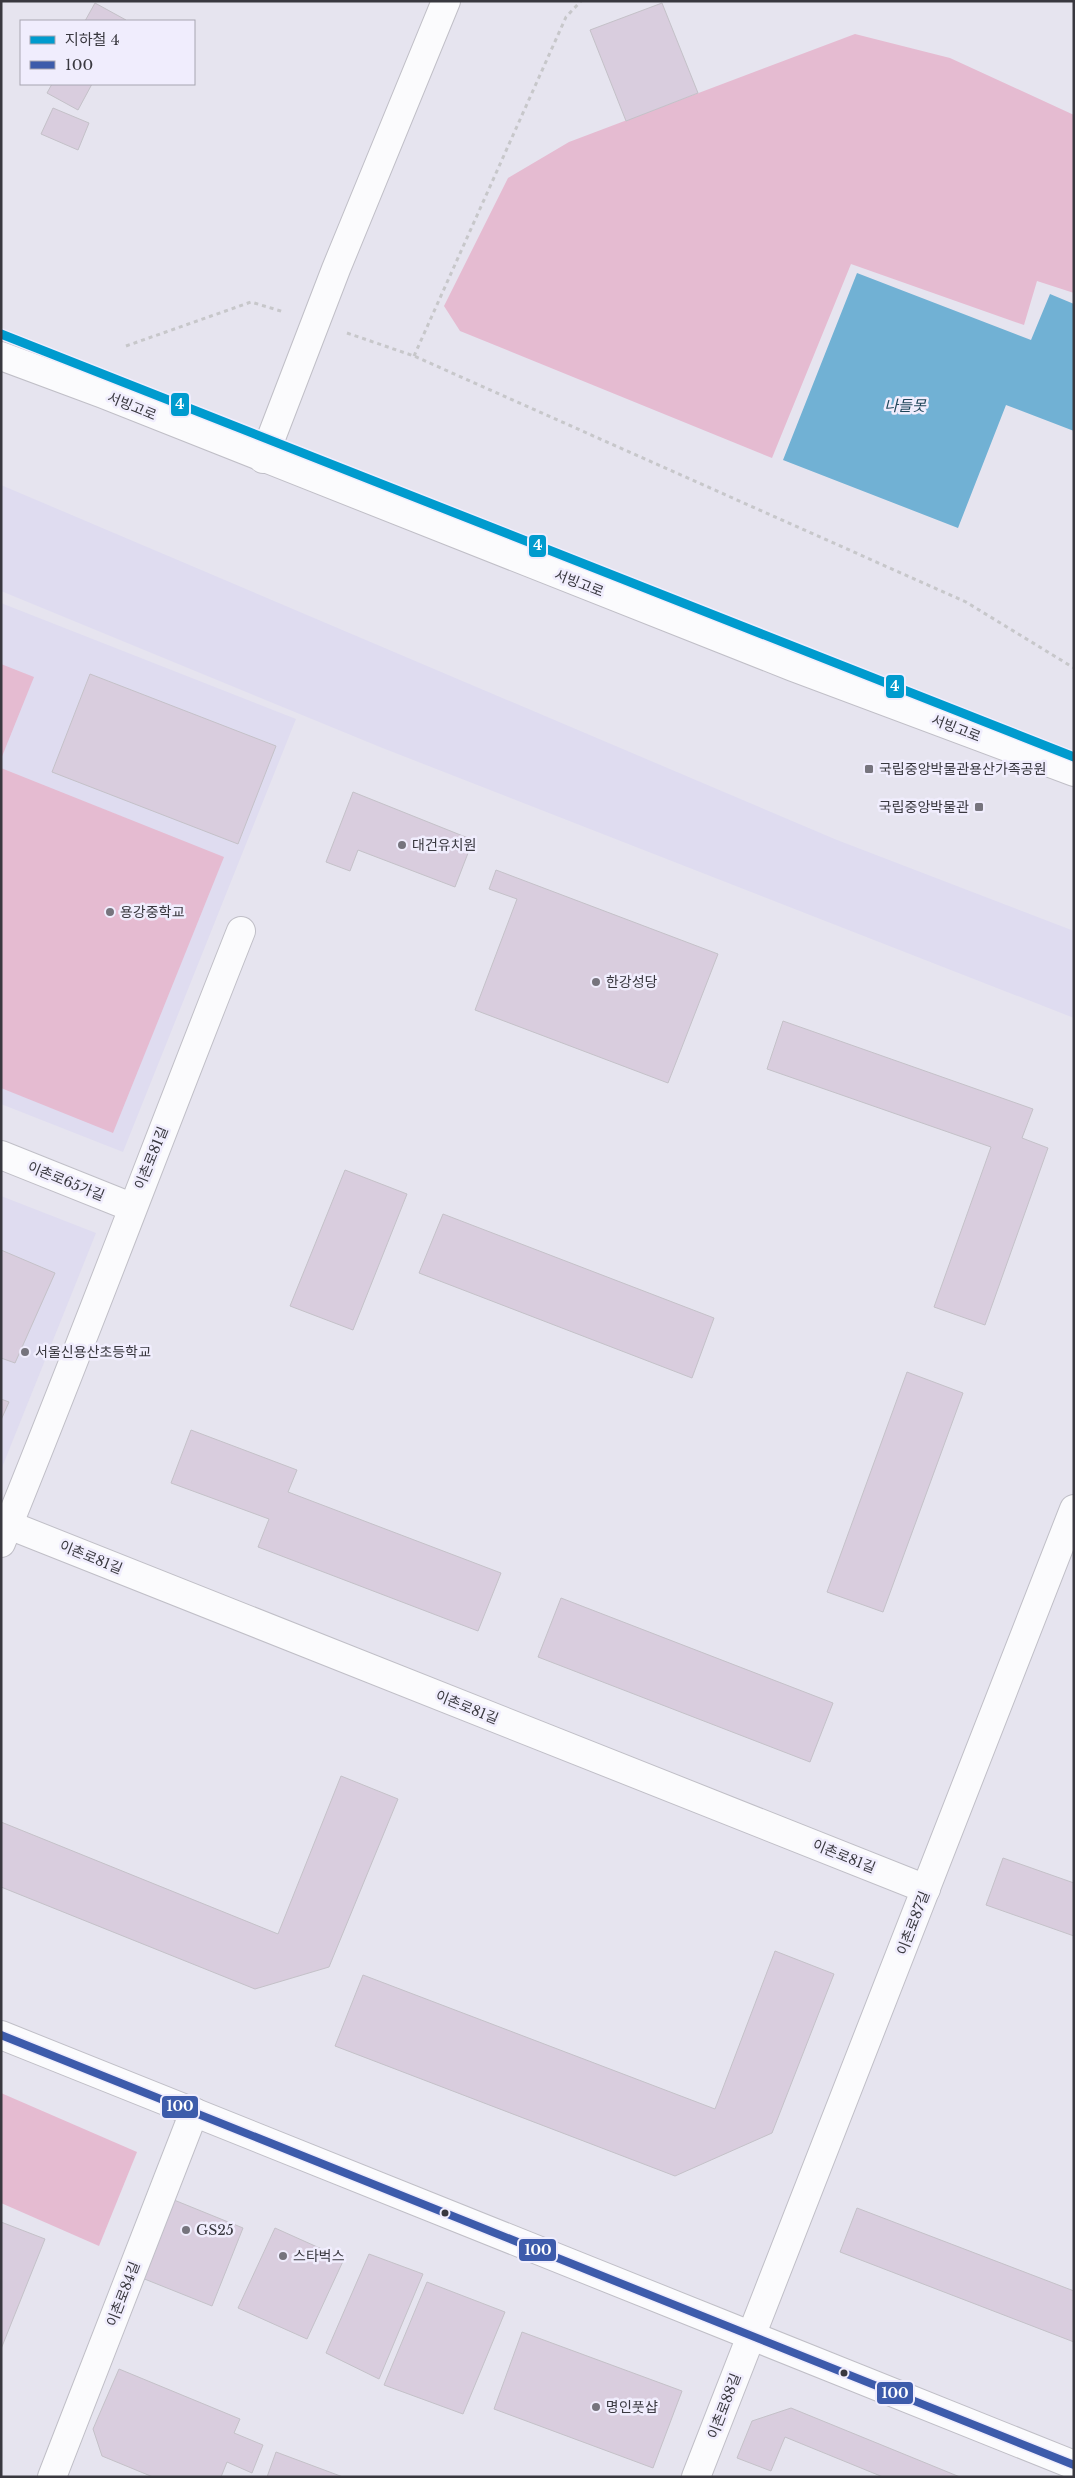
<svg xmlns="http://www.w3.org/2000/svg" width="1075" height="2478" font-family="'Libre Baskerville','Noto Sans KR',serif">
	<rect width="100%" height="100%" fill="#e6e4ef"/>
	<g fill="#dfdcf0">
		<polygon points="1,485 837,840 1074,931 1074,1018 380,747 1,591"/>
		<polygon points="1,603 296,719 123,1152 1,1104"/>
		<polygon points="1,1196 96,1233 1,1470"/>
	</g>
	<g fill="#e5bbd1">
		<polygon points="855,34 950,58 1074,115 1074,293 1037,281 1024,325 851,264 772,458 460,331 444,306 508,178 569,142"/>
		<polygon points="1,664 34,677 1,759"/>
		<polygon points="1,768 224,857 113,1133 1,1088"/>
		<polygon points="1,2093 137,2152 99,2246 1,2203"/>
	</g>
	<polygon fill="#71b1d4" points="857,273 1031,340 1050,294 1074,304 1074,431 1006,405 958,528 783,460"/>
	<g fill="#d9cdde" stroke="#c4c1c8">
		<polygon points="95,3 126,20 125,21 85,21"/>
		<polygon points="662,3 698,93 626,121 590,30"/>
		<polygon points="52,84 92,84 78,110 47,93"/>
		<polygon points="53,108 89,123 78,150 41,134"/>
		<polygon points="90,674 276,746 238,844 52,772"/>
		<polygon points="353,792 473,840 455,887 358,850 350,871 326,862"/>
		<polygon points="496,870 718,954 668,1083 475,1010 517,899 489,889"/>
		<polygon points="783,1021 1033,1109 1022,1138 1048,1148 985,1325 934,1307 991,1147 767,1069"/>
		<polygon points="345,1170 407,1194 353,1330 290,1306"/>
		<polygon points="443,1214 714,1318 692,1378 419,1273"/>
		<polygon points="1,1250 55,1273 15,1363 1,1358"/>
		<polygon points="907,1372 963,1393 883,1612 827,1592"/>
		<polygon points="1,1399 9,1402 1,1420"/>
		<polygon points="191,1430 297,1470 288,1492 501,1573 478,1631 258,1547 269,1519 171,1483"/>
		<polygon points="561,1598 833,1703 810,1762 538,1657"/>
		<polygon points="341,1776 398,1799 329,1967 255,1989 1,1887 1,1822 278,1934"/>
		<polygon points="1003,1858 1074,1883 1074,1936 986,1905"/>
		<polygon points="775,1951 834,1974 772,2133 675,2176 335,2046 363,1975 715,2109"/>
		<polygon points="174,2200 243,2228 212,2306 142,2278"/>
		<polygon points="857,2208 1074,2291 1074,2342 840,2252"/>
		<polygon points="1,2222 45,2239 1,2349"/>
		<polygon points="275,2228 344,2259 307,2339 238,2308"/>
		<polygon points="369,2254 423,2274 379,2379 326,2353"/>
		<polygon points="427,2282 505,2312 463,2414 384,2385"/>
		<polygon points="522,2332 682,2391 653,2468 494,2409"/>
		<polygon points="119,2369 240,2419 234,2433 263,2445 252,2473 227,2462 221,2477 153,2477 102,2456 93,2429"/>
		<polygon points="791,2408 960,2477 883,2477 785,2437 771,2471 737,2458 752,2421"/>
		<polygon points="276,2452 343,2477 267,2477"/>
	</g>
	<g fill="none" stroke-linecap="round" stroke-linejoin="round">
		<g stroke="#c0bfc7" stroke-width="30">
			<g id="minor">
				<polyline points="263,459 336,269 446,1"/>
				<polyline points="1,1155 131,1207"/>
				<polyline points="9,1525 926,1889"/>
				<path d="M1,1543C84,1340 160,1135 241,931"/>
				<polyline points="1,2035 1074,2465"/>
				<polyline points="52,2477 194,2112"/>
				<polyline points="696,2477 1074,1509"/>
			</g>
		</g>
		<g stroke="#c0bfc7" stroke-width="30">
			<polyline id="major" points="1,356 103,394 793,667 1074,772"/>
		</g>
		<g stroke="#c7c7ca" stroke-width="3" stroke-dasharray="4 4" stroke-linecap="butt">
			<polyline points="347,333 414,356 966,602 1074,668"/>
			<polyline points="126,346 251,302 284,312"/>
			<polyline points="414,356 566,17 581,1"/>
		</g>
		<use href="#minor" stroke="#fbfbfd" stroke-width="28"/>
		<use href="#major" stroke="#fbfbfd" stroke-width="28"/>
		<g stroke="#f0edfd" stroke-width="11">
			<polyline id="bus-1" points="1,2035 1074,2465"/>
		</g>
		<use href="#bus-1" stroke="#3d5bab" stroke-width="8"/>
		<g stroke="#f0edfd" stroke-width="12">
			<polyline id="metro-1" points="1,334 1074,757"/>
		</g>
		<use href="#metro-1" stroke="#009bce" stroke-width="9"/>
	</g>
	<g fill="#76747d" stroke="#f0edfd" stroke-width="2">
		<rect x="864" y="764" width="10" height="10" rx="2.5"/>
		<rect x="974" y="802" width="10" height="10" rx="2.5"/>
		<circle cx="402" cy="845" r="5"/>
		<circle cx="110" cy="912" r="5"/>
		<circle cx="596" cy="982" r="5"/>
		<circle cx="25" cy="1352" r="5"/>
		<circle cx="186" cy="2230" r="5"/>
		<circle cx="283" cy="2256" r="5"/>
		<circle cx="596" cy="2407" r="5"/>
	</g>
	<g fill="#39383f" stroke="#f0edfd" stroke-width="2">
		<circle cx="445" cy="2213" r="4.5"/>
		<circle cx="844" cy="2373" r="4.5"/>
	</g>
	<g text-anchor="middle" stroke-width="5" stroke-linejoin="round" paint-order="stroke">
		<g font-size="14" fill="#39383f" stroke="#f0edfd">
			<text transform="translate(132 406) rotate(22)" y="5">서빙고로</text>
			<text transform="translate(579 583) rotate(21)" y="5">서빙고로</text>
			<text transform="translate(956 728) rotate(21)" y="5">서빙고로</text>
			<text transform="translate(151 1158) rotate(-68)" y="5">이촌로81길</text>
			<text transform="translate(66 1181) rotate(22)" y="5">이촌로65가길</text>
			<text transform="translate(91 1557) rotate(22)" y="5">이촌로81길</text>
			<text transform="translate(467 1707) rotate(22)" y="5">이촌로81길</text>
			<text transform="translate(844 1856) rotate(22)" y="5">이촌로81길</text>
			<text transform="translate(913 1923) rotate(-69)" y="5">이촌로87길</text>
			<text transform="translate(123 2294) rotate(-69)" y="5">이촌로84길</text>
			<text transform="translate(724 2406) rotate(-69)" y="5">이촌로88길</text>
		</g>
		<g font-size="14" fill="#39383f" stroke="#f0edfd" text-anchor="start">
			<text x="879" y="774">국립중앙박물관용산가족공원</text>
			<text x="969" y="812" text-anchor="end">국립중앙박물관</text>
			<text x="412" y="850">대건유치원</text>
			<text x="120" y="917">용강중학교</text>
			<text x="606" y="987">한강성당</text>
			<text x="35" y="1357">서울신용산초등학교</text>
			<text x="196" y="2235">GS25</text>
			<text x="293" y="2261">스타벅스</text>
			<text x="606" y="2412">명인풋샵</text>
		</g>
		<g font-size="15" font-style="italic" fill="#1e4559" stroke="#f0edfd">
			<text x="905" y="411">나들못</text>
		</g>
	</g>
	<g stroke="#f0edfd" stroke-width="2">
		<rect x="170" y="392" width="20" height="25" rx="5" fill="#009bce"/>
		<rect x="528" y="534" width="19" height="24" rx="5" fill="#009bce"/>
		<rect x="885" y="674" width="20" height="25" rx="5" fill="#009bce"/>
		<rect x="161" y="2095" width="38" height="24" rx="5" fill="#3d5bab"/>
		<rect x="518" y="2238" width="39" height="24" rx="5" fill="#3d5bab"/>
		<rect x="876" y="2381" width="38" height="24" rx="5" fill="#3d5bab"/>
	</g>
	<g font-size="14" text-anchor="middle" font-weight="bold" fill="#fff">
		<text x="180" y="409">4</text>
		<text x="538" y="550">4</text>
		<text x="895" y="691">4</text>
		<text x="180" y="2111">100</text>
		<text x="538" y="2255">100</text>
		<text x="895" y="2398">100</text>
	</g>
	<rect width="1075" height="2478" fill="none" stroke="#39383f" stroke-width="5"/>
	<rect x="20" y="20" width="175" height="65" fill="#f0edfd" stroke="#a7a5b1"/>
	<rect x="30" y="36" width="25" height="8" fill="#009bce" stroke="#a7a5b1"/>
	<text x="65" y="45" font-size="15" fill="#39383f">지하철 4</text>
	<rect x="30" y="61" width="25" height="8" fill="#3d5bab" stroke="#a7a5b1"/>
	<text x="65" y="70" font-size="15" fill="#39383f">100</text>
</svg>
